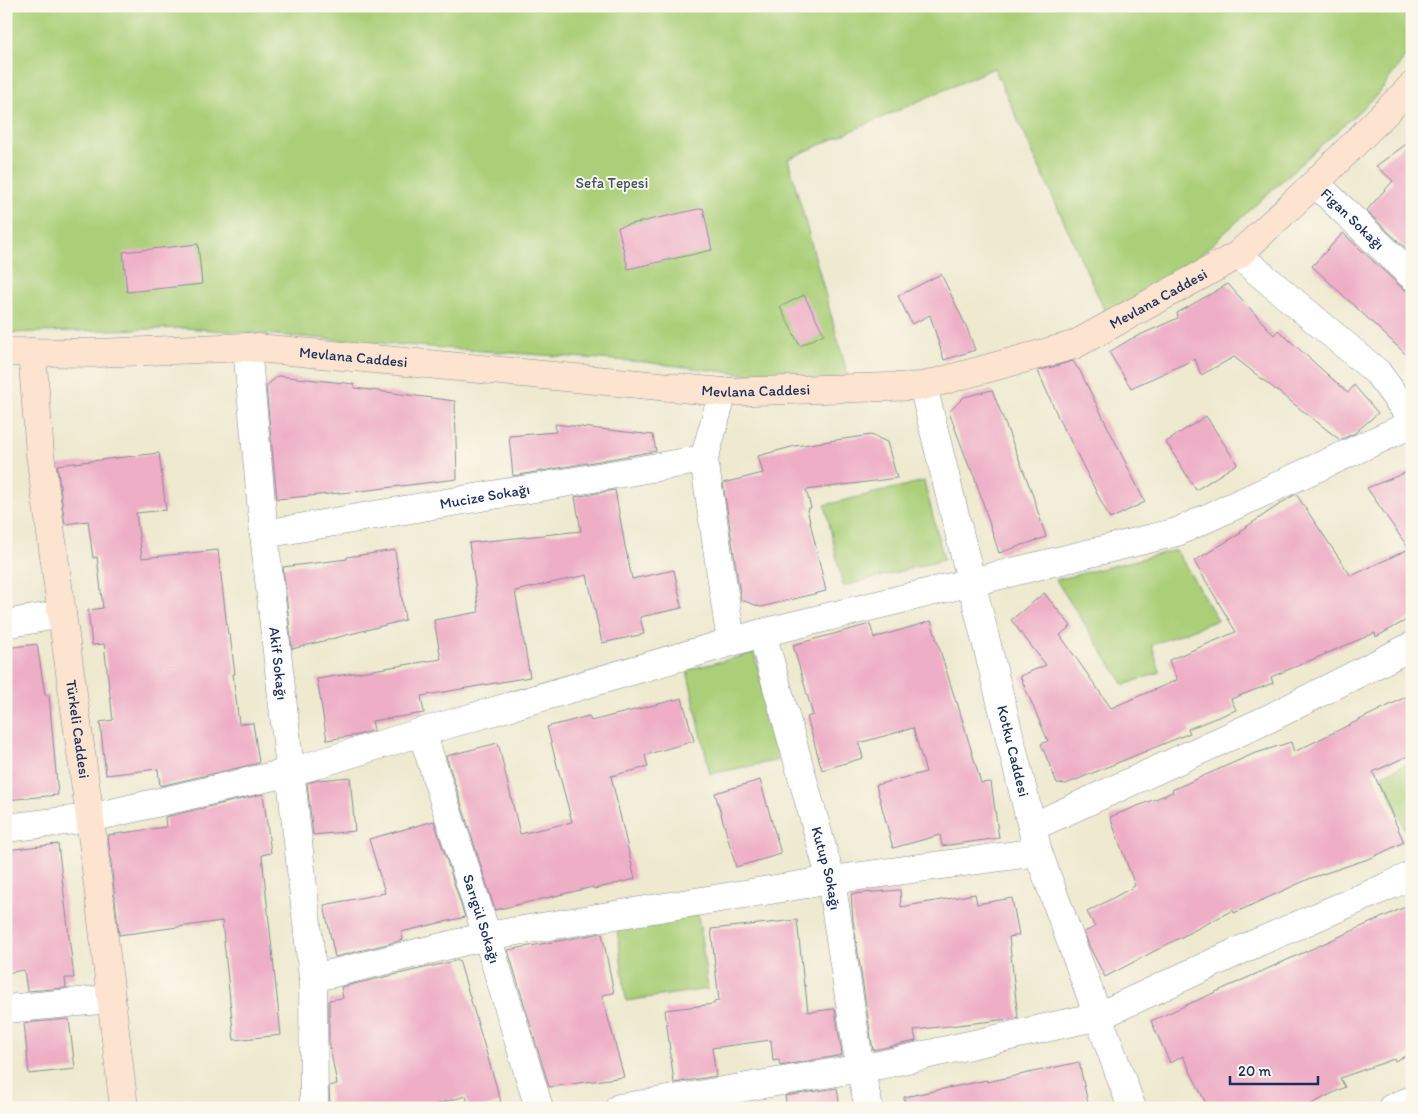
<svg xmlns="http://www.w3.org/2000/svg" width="1418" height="1114" font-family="Itim,sans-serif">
	<rect width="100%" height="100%" fill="#fbf7ec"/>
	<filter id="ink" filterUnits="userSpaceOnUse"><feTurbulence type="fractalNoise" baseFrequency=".02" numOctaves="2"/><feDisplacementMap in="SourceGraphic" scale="10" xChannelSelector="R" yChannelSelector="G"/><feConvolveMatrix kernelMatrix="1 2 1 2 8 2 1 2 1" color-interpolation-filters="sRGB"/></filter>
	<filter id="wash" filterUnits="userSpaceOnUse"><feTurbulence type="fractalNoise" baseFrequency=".0096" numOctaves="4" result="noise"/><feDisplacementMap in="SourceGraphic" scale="20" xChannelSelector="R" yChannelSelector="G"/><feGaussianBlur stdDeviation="1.12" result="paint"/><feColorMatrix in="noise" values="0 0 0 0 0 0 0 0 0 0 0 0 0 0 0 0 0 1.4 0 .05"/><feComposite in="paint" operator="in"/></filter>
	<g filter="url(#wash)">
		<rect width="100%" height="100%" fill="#eee9cf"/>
		<g fill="#aacf78" stroke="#627f6b">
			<polygon points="6,6 1412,6 1412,48 1378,94 1188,266 1109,320 994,68 788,159 849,380 758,376 644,362 469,350 186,328 6,333"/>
			<polygon points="924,481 944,560 843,586 825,505"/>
			<polygon points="1176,550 1218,620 1152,645 1160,672 1124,685 1056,580"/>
			<polygon points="754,653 780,760 710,774 687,670"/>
			<polygon points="1412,762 1412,842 1410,842 1382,775"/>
			<polygon points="698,913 708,989 626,1001 617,928"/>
		</g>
		<g id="blocks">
			<g fill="#eeaec6">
				<polygon points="1412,140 1412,254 1366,211 1393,181 1376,166"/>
				<polygon points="703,208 712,250 628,269 618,227"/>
				<polygon points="1343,233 1401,287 1408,291 1412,291 1412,360 1312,266"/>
				<polygon points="198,244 202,284 127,292 123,252"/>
				<polygon points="941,274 967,328 975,350 944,360 930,315 912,324 898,296"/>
				<polygon points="1228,284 1274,335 1278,330 1348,393 1354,385 1378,413 1355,433 1340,440 1234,357 1201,375 1195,359 1131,388 1109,352 1131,339 1178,318 1177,313"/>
				<polygon points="804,295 824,334 800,346 780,307"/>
				<polygon points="1073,361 1078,369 1079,369 1145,502 1110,519 1066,432 1065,433 1038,371"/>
				<polygon points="278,376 354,384 355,388 455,401 457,479 361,491 277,499 266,386"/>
				<polygon points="992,390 1031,490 1046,537 999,553 972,469 970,469 949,412 964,397"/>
				<polygon points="1206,416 1237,464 1196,490 1166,442"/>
				<polygon points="555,424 653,435 656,451 513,476 509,436 556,432"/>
				<polygon points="871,435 887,442 897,478 806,490 811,508 807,509 826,591 761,607 741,600 723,483 763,473 758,456 795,446"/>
				<polygon points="159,453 166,510 136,513 142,558 218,550 228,635 230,635 235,674 233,674 239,724 253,723 259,763 160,786 158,769 106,775 100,722 113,720 104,644 92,645 88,610 103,608 97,557 93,558 88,521 65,524 57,465"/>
				<polygon points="1412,470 1412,617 1376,637 1375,633 1271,677 1273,683 1231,699 1236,710 1188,729 1190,733 1066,784 1057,783 1041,744 1048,741 1020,676 1046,665 1011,620 1044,593 1071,626 1060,635 1111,708 1177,680 1169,660 1236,632 1194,561 1241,533 1240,531 1289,498 1296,494 1351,576 1409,549 1367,488"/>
				<polygon points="615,490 625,546 632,579 674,570 682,608 640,617 644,634 602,643 587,575 515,591 530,677 421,696 424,713 372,721 374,730 358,735 327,740 317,679 441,659 434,620 479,612 469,543 581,531 575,497"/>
				<polygon points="395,550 405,620 292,649 283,567 347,559 347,557"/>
				<polygon points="931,621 956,702 957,702 981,783 991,782 999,838 942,846 940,835 893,848 876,785 926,772 913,728 859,743 863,758 822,770 807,717 813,715 793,645 870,624 874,638"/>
				<polygon points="37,644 45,695 49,695 58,795 6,800 6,648"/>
				<polygon points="1412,694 1412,754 1373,772 1404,842 1371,858 1311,878 1234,913 1233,910 1105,977 1089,946 1084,932 1095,927 1087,912 1135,886 1110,817 1173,792 1172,790 1253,754 1291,742 1294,752"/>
				<polygon points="682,698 694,741 645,755 648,767 611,776 635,879 594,889 593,887 495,910 446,756 498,743 520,834 572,822 547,727 589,716 591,721"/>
				<polygon points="350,777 355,831 313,835 307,783 319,780"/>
				<polygon points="760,780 781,854 736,867 715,793"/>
				<polygon points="263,794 271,853 262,855 281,1035 234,1040 222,921 119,935 108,835 166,827 165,817"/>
				<polygon points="434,821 465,917 401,932 403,940 335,957 324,905 385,893 369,839"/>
				<polygon points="58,844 74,978 65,978 66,988 27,991 24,970 6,973 6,850"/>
				<polygon points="900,890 901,907 975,894 977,904 1012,898 1019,935 1009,937 1018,1018 914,1030 916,1041 873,1050 853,920 851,894"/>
				<polygon points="1412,904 1412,1053 1395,1061 1394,1059 1340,1078 1345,1087 1303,1108 1208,1108 1183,1056 1170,1063 1151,1021"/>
				<polygon points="797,920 804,985 805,985 808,1012 835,1009 842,1055 780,1066 779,1060 773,1061 771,1040 712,1048 716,1076 674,1083 665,1010 714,1004 714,1002 719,1001 711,929"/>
				<polygon points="602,933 614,993 602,995 624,1077 549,1087 508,950"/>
				<polygon points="459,960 501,1102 482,1108 469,1108 466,1096 424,1108 330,1108 329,1086 337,1084 329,1041 329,1000 343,998 341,987"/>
				<polygon points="69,1019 75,1069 29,1074 24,1023"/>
				<polygon points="1079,1062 1089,1108 905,1108 904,1097 987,1080 987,1082"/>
				<polygon points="837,1088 840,1108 787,1108 785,1096"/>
			</g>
		</g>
	</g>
	<g filter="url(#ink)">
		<use href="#blocks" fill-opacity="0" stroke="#848c96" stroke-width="1"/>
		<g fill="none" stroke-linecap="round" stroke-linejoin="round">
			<g stroke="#848c96" stroke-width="29">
				<g id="street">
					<path id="s1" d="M1315,183L1412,276"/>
					<polyline points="1238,255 1377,372 1412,419"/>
					<path id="s2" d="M247,347L264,534L313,978"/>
					<path id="s3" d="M923,386L1038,852L1132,1108"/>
					<polyline points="723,392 704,459 731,642"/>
					<path id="s4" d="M264,534L704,459"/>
					<polyline points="6,624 62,614"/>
					<path id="s5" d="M762,633L831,880L860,1068L869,1108"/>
					<path id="s6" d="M422,732L487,936L539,1108"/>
					<polyline points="1032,827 1268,719 1412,646"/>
					<polyline points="6,828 90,818 291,772 422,732 762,633 1177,532 1412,424"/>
					<polyline points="6,1009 110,999"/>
					<polyline points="314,1108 313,978 487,936 831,880 1038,852"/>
					<polyline points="619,1108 880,1065 1099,1016 1254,944 1391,885 1412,875"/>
					<polyline points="1392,1108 1412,1100"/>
				</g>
			</g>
			<g stroke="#848c96" stroke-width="29">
				<g id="secondary">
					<path id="s7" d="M6,352L97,353L247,347L723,392L923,386L1074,345L1238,255L1315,183L1412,86"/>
					<path id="s8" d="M32,352L40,454L90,818L124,1108"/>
				</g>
			</g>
			<use href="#street" stroke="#fff" stroke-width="28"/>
			<use href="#secondary" stroke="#fde4d0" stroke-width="28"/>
		</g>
	</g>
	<g text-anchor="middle" stroke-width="4" stroke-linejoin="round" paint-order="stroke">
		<g font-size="15" fill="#3f5764" stroke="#fbf7ec">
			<text x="612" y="188">Sefa Tepesi</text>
		</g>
		<g font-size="15" fill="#1b2f5e" stroke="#fbf7ec">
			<text dy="5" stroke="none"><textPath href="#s1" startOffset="52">Figan Sokağı</textPath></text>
			<text dy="5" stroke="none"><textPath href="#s7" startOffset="1172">Mevlana Caddesi</textPath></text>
			<text dy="5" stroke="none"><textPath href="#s7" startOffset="348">Mevlana Caddesi</textPath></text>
			<text dy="5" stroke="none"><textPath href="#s7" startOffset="752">Mevlana Caddesi</textPath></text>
			<text dy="5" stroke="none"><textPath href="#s4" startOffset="224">Mucize Sokağı</textPath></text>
			<text dy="5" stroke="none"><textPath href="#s2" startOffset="318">Akif Sokağı</textPath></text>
			<text dy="5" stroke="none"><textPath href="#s8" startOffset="380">Türkeli Caddesi</textPath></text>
			<text dy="5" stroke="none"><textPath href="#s3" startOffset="376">Kotku Caddesi</textPath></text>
			<text dy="5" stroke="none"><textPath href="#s5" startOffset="244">Kutup Sokağı</textPath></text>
			<text dy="5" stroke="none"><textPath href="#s6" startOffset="196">Sarıgül Sokağı</textPath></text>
		</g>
	</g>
	<rect width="1418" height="1114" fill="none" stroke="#fbf7ec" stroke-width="25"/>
	<path d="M1230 1076v8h88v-8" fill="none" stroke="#1b2f5e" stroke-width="2.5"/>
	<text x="1238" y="1076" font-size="15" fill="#1b2f5e" stroke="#fbf7ec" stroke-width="4" paint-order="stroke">20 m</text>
</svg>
